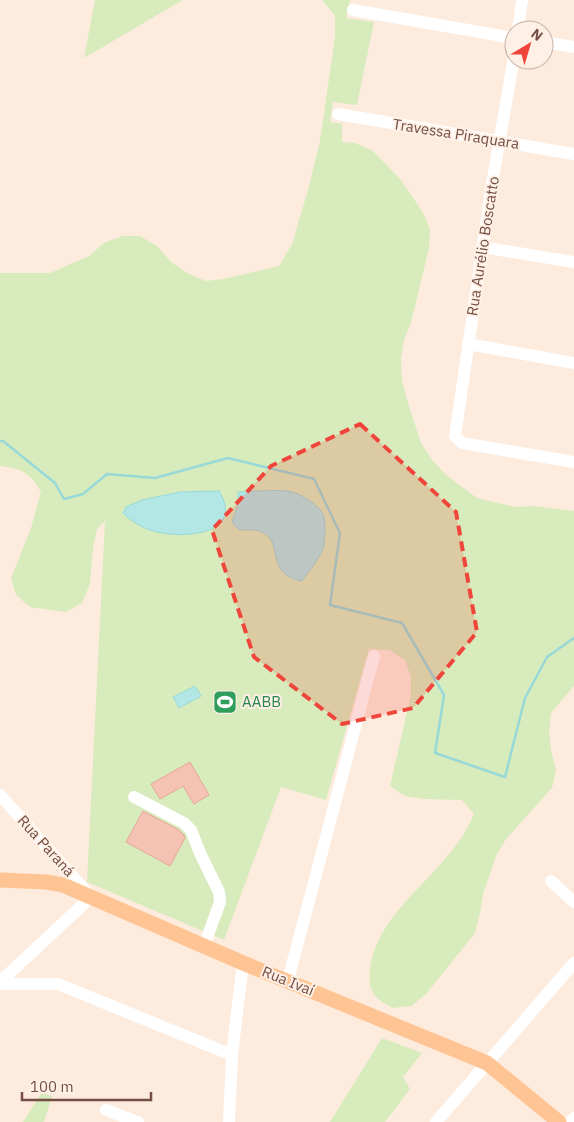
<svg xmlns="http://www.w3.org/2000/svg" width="574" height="1122" font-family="'IBM Plex Sans',sans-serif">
	<rect width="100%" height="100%" fill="#fdecde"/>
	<g fill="#d7ebbc">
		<polygon points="95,0 183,0 84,58"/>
		<path d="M322,0H350L346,18L374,22L357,105L333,102L330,122L342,124V142L355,143L373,151L400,179L422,211L430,229L429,248L411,323L404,340L401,360L402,381L407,400L421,443L432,460L446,475L477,498L515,507L534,506L574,511V686L551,713L549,732L551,750L556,770L552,788L506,839L496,856L483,894L480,913L475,933L426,994L411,1006L392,1008C388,1005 380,1001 376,997C369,989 369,978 370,968C377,922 417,892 445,859C457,845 467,831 474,814L462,800L424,799L405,796L390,786L411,695V677L405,660L389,650L369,649L326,800L281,787L224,940L87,882L105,521L97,529L93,547L90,584L82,603L66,612L30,607L16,595L11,578L31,528L41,492C29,472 23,469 0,466V273H50L89,256L104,243L122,236H140L157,246L171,262L187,273L206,281L224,279L279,266L292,244L308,190L320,141L335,37V16Z"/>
		<polygon points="382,1038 422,1053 403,1077 410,1089 385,1122 330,1122"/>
		<polygon points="42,1092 52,1096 44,1122 23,1122"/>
	</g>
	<g fill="#b2e7e6" stroke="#98d9d8">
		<path d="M219,491C246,536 181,539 153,531C141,527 132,522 123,513L126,507L142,500L180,492Z"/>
		<path d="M256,491C268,491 284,489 295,493C304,496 319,506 323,514C326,520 325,543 323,549C321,555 306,577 301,581C263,573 286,539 259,531C253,529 245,530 239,530L232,522L238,504V492Z"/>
		<polygon points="195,686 201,696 179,708 173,697"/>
	</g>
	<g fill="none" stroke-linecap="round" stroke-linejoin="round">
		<polyline stroke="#98d9d8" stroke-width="2.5" points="0,441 3,441 55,483 64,499 83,494 107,474 155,478 228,458 314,479 340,533 330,605 402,623 444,695 435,753 505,777 525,698 547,657 574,638"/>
	</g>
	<g fill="#f4c3b4" stroke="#e7a594">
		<polygon points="190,762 209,795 194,804 183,786 160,799 151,784"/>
		<polygon points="143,811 179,830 184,835 185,838 170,866 126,842"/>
	</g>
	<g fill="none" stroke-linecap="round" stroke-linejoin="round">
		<g stroke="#fff" stroke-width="12">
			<polyline points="353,10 514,38"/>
			<polyline points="518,30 522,0"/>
			<polyline points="544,42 574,47"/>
			<polyline points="514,57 491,190 455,436 462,443 574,462"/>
			<polyline points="338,114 574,154"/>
			<polyline points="482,247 574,262"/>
			<polyline points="468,344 574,363"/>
			<polyline points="0,795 91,897 0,982"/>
			<polyline points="134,797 184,823 191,830 200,853 219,892 220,902 204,946"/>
			<polyline points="551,881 574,902"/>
			<polyline points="288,980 374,656"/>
			<polyline points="0,984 58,984 232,1055"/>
			<polyline points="106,1110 138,1122"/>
			<polyline points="229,1122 232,1055 243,963"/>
			<polyline points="436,1122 574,963"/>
			<polyline points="570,1122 574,1118"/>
		</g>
		<polyline stroke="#ffc493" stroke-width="15" points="0,880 46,882 63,885 243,963 487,1063 559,1122"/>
	</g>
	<path fill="#ef453b" fill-opacity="0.2" stroke="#ef453b" stroke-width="4" stroke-dasharray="10 6" stroke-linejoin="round" d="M360,424L456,512L477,632L413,708L342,724L254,657L212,530L271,466Z"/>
	<defs>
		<g id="stadium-square" transform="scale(1.25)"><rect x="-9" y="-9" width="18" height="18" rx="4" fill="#2e9e5b" stroke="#fff0e5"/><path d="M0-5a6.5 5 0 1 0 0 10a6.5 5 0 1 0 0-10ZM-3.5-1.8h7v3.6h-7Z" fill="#fff"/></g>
	</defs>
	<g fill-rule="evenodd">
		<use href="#stadium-square" x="225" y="702"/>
	</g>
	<g text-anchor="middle" stroke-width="4" stroke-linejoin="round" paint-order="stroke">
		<g font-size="15" fill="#744e45" stroke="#fff0e5">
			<text transform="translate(456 134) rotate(9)" y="5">Travessa Piraquara</text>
			<text transform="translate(483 246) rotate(-81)" y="5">Rua Aurélio Boscatto</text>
			<text transform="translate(46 846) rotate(48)" y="5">Rua Paraná</text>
			<text transform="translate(288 981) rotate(22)" y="5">Rua Ivaí</text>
		</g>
		<g font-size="15" fill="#27864d" stroke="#fff0e5" text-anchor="start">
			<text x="242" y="707">AABB</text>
		</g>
	</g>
	<g transform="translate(529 45) rotate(38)"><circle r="24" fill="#fff0e5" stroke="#c7afa5"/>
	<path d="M0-4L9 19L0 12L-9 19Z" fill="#ef453b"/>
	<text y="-8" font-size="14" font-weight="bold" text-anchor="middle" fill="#744e45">N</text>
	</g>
	<path d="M22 1092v8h129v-8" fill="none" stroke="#744e45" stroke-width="2.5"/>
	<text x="30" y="1092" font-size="15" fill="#744e45" stroke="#fff0e5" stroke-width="4" paint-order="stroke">100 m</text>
</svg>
